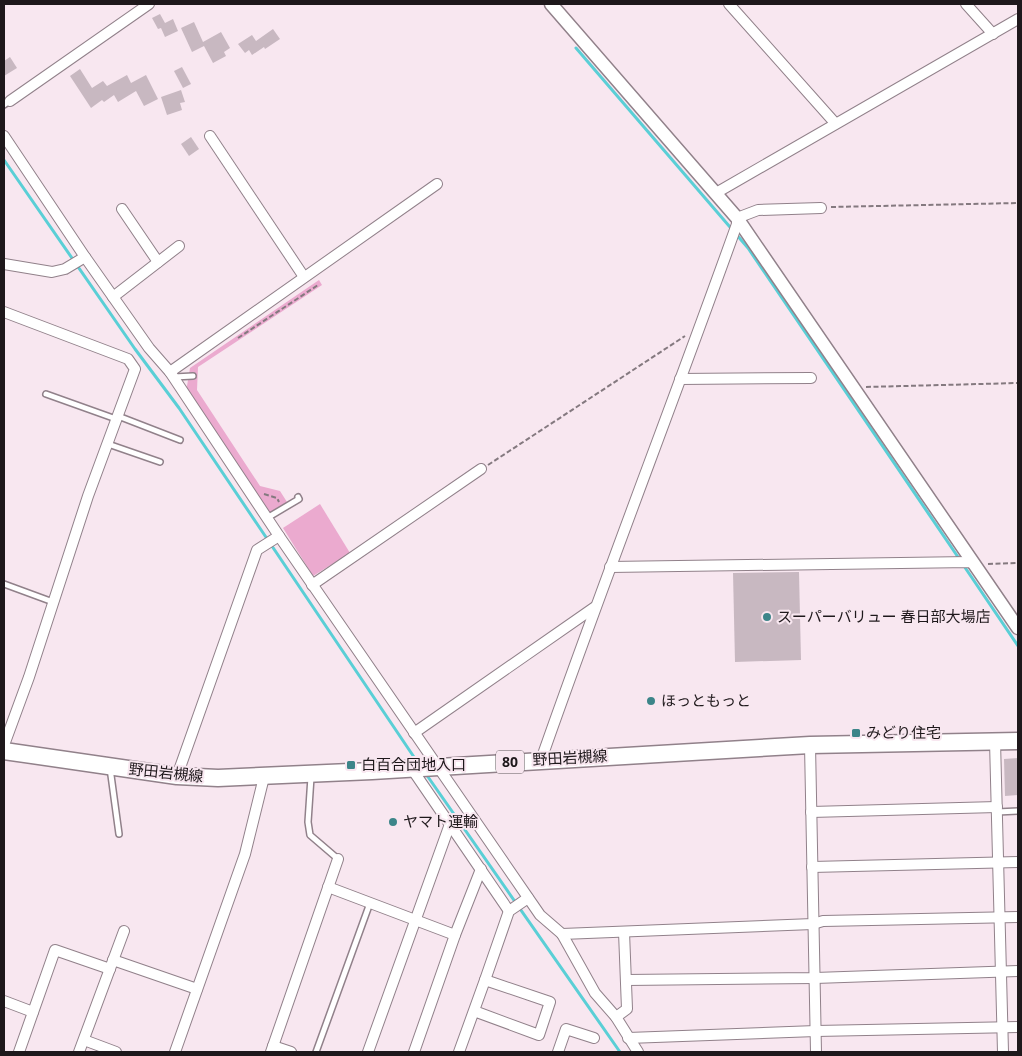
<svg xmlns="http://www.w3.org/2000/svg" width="1022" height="1056" font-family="'Noto Sans','Noto Sans JP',sans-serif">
	<rect width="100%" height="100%" fill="#f8e7f0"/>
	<g fill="#ebaacf">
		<polygon points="319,280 322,285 198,367 197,390 260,486 280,491 287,502 268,514 186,392 190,368"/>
		<polygon points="320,504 350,553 313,576 283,528"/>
	</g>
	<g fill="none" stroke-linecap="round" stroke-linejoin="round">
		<g stroke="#5acfd6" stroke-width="3">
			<polyline points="576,48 748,248 960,560"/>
			<polyline points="4,160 135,349 179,408 418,763"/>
			<polyline points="964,566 1018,646"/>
			<polyline points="426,774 620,1052"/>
		</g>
	</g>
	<g fill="#c8b8c1">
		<polygon points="160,14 165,23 173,19 178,31 165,37 161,28 158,29 152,18"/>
		<polygon points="194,22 203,42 221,32 230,48 224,52 226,56 213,63 204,46 192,52 181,28"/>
		<polygon points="273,29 280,39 265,49 264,47 252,55 249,50 245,53 238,44 252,35 256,41"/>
		<polygon points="10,57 17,68 4,76 4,61"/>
		<polygon points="182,67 191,84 183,88 174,71"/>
		<polygon points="80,69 92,88 103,81 107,86 127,75 131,83 146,75 158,99 144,106 136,91 118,102 114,95 104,102 102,100 91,108 70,76"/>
		<polygon points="181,90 185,102 180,103 182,110 167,115 161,97"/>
		<polygon points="191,137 199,149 189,156 181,144"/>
		<polygon points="799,572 801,660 735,662 733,573"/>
		<polygon points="1018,758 1018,795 1005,796 1004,759"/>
	</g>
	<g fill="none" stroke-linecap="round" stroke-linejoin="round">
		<g stroke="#91818a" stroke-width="8">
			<g id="service">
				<polyline points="4,105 10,101"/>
				<polyline points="174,377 193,376"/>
				<polyline points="46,394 116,419"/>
				<polyline points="118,416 180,440"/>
				<polyline points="108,444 160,462"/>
				<polyline points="267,518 299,499 298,497"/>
				<polyline points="4,584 53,602"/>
				<polyline points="110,768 119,834"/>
				<polyline points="311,777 308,822 310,835 338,859"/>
				<polyline points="997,812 1018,811"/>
				<polyline points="316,1052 370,903"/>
			</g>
		</g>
		<g stroke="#91818a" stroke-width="12">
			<g id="minor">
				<polyline points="729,4 835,123"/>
				<polyline points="966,4 993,34"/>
				<polyline points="10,101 149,4"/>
				<polyline points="4,136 85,257 149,348 170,372 279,536 540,915 562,934 595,993 616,1017 638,1052"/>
				<polyline points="210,136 304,277"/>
				<polyline points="716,193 1018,19"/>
				<polyline points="122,209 158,262"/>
				<polyline points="4,264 52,272 65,269 85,257"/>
				<polyline points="113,297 179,246"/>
				<polyline points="4,312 128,359 135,369 88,496 29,677 4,745"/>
				<polyline points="170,372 437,184"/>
				<polyline points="680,379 811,378"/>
				<polyline points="610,567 970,562 974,564"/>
				<polyline points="312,585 481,469"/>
				<polyline points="414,733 595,607"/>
				<polyline points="995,741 1003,1052"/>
				<polyline points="810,745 816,1052"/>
				<path d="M541,760C604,580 673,403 737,224V218L758,210L821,208"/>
				<polyline points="412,769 509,911"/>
				<polyline points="177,776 257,550 279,536"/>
				<polyline points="811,812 997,807"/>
				<polyline points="812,867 1018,862"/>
				<polyline points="328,887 455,935"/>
				<polyline points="562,934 813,924 823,921 1018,917"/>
				<polyline points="113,960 197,989"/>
				<polyline points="485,980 509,911 528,898"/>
				<polyline points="626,980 815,978 1018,971"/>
				<polyline points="4,1001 33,1012"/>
				<polyline points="616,1017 627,1009 624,932"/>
				<polyline points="628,1038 816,1031 1018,1027"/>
				<polyline points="84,1040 116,1052"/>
				<polyline points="273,1046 291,1052"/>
				<polyline points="19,1052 55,950 110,969"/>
				<polyline points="79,1052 124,931"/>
				<polyline points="175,1052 245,854 264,777"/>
				<polyline points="271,1052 338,859"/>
				<polyline points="368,1052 450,824"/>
				<polyline points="414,1052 455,935 481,869"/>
				<polyline points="459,1052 485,980 550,1002 539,1035 474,1011"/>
				<polyline points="558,1052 566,1029 594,1038"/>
			</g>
		</g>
		<g stroke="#91818a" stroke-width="15">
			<polyline id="tertiary" points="551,4 737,218 1018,628"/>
		</g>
		<g stroke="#91818a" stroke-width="19">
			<polyline id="primary" points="4,751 177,776 218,778 372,771 810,745 1018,741"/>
		</g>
		<g stroke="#84797f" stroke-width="2" stroke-dasharray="5 2.5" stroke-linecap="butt">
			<polyline points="831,207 1018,203"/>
			<polyline points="238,338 318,285"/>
			<polyline points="866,387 1018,383"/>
			<polyline points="488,465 685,336"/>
			<polyline points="264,494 277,498 279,502"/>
			<polyline points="988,564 1018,563"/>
		</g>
		<use href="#service" stroke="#fff" stroke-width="5"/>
		<use href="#minor" stroke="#fff" stroke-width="10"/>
		<use href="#tertiary" stroke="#fff" stroke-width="12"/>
		<use href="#primary" stroke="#fff" stroke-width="16"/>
	</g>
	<g fill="#3c8589" stroke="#f8e7f0" stroke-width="2">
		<circle cx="767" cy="617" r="5"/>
		<circle cx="651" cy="701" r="5"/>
		<rect x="851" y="728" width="10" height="10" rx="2.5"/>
		<rect x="346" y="760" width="10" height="10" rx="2.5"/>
		<circle cx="393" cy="822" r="5"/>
	</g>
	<g text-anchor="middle" stroke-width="4" stroke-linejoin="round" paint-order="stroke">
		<rect fill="#f8e7f0" stroke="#5f565b" stroke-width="1" x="496" y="750.5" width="28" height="23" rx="4"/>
		<g font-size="14" font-weight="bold" fill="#1e181b">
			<text x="510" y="767">80</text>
		</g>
		<g font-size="15" fill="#1e181b" stroke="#f8e7f0" text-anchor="start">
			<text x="777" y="622">スーパーバリュー 春日部大場店</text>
			<text x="661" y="706">ほっともっと</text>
			<text x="866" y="738">みどり住宅</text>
			<text x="361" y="770">白百合団地入口</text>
			<text x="403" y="827">ヤマト運輸</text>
		</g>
		<g font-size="15" fill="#1e181b" stroke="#f8e7f0">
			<text transform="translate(570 758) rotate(-3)" y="5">野田岩槻線</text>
			<text transform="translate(166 773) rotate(6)" y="5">野田岩槻線</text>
		</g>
	</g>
	<rect width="1022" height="1056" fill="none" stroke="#1e181b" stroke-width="10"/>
</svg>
